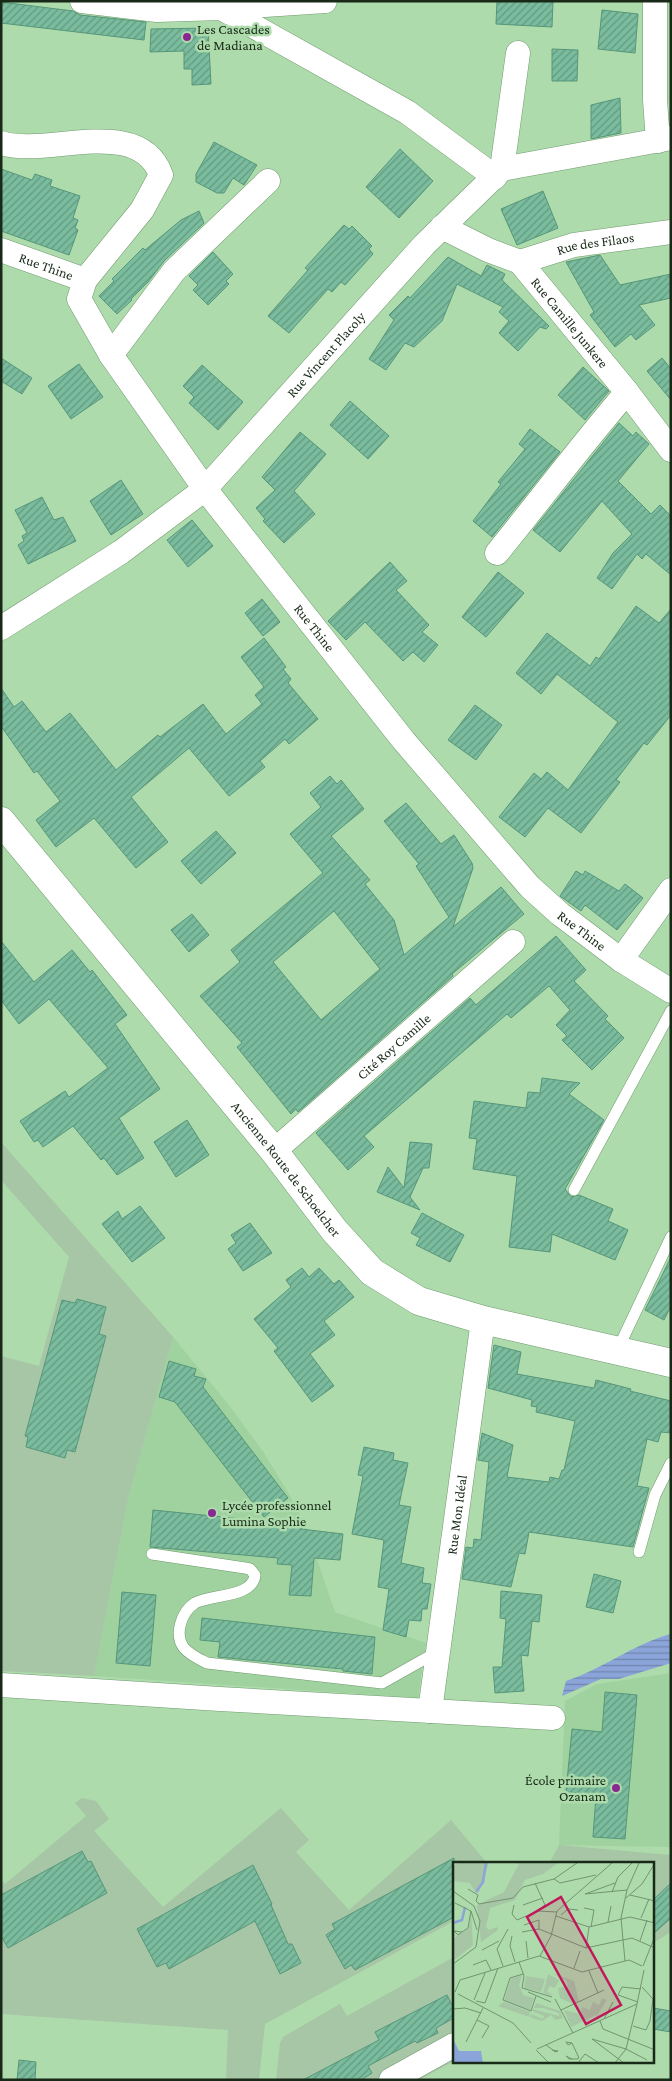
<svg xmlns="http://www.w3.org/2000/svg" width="672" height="2081" font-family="'Crimson Pro',serif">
	<defs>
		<pattern id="water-rules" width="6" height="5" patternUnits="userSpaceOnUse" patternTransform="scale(1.25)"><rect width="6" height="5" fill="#8ba4d9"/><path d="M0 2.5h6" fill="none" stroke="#7186af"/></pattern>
		<pattern id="building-hatch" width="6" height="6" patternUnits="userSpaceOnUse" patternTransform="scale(1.25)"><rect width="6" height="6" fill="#7abc9e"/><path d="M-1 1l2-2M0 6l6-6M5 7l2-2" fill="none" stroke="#639980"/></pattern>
	</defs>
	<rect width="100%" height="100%" fill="#aedbac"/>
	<g fill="#9fd29e">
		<polygon points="173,1337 229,1405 264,1453 289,1494 306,1527 335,1612 426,1643 418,1698 94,1676 128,1499"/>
		<polygon points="671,1673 671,1847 559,1845 565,1701 597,1684"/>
	</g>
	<g fill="#a6c6a5">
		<polygon points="1,1142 173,1337 128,1499 94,1676 1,1671 1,1356 39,1366 69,1257 1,1180"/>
		<polygon points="82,1798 96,1801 109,1819 94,1831 163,1907 281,1808 309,1840 296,1852 349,1910 451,1820 487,1863 454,1864 454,1921 265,2024 259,2080 226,2080 228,2030 1,2014 1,1880 5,1884 86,1816 75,1803"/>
		<polygon points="559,1845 671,1855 671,1932 653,1943 653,1864 549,1864"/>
		<polygon points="454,1957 454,2061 419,2080 276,2080 280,2043 283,2037 340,2004 347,2016"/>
	</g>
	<path fill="url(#water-rules)" d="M671,1634V1663L619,1679H601L562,1696L566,1681C603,1669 633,1644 671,1634Z"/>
	<g fill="url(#building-hatch)" stroke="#56967a" fill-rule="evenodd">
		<polygon points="497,1 553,1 552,27 496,24"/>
		<polygon points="1,2 73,11 80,15 146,22 144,40 1,23"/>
		<polygon points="602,10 638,14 635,53 598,49"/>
		<polygon points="208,28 211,84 192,85 192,69 184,69 184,51 150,52 151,29"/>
		<polygon points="552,49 578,50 577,81 552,81"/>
		<polygon points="620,98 621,133 591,139 591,105"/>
		<polygon points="214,142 257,165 244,185 233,178 224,193 217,193 196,182 196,174"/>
		<polygon points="400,149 433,181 399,218 366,187"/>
		<polygon points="1,169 32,180 35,174 52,180 50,186 80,196 73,218 78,220 75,228 78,230 69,255 1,231"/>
		<polygon points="543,191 558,228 517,245 501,209"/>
		<polygon points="199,211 204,223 164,261 148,282 131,299 132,300 117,314 99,296 114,281 112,279 143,248 145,250 181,220"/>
		<polygon points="344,225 349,229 352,226 372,246 369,249 373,254 345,285 341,282 332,292 328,289 289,333 268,316 308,270 305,268"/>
		<polygon points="213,252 233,274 226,281 229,284 208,305 193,290 198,285 189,276"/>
		<polygon points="600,255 620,285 671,274 671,298 639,305 655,325 636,340 631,334 615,347 590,315 594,312 566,262"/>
		<polygon points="448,257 481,276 487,265 505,274 502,280 549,326 546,329 540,327 518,351 499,333 509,321 499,312 503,307 457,284 442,321 414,347 405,343 386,370 369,359 394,320 389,315 408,296 410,298"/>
		<polygon points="1,358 32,378 22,394 1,381"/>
		<polygon points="662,358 671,369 671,400 647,371"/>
		<polygon points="79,364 103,397 71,419 48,386"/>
		<polygon points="202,365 243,402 218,430 189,403 194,397 183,386"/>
		<polygon points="583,367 609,391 585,420 558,395"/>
		<polygon points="350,401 389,436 368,459 330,425"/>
		<polygon points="619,423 633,436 636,432 649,444 618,481 651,514 660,505 671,516 671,575 646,554 642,559 637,554 612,589 597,578 613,553 632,534 602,501 560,552 533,530"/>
		<polygon points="530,429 560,452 492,537 473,521 501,484 498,482 525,449 519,444"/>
		<polygon points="300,432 326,454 294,491 315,514 284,543 263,521 265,519 256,508 275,490 262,477"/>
		<polygon points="121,480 143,514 111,535 90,501"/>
		<polygon points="42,497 54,520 63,517 76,541 28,564 18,545 24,541 22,536 27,533 15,510"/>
		<polygon points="192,520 213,546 188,567 167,540"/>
		<polygon points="390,562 407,581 396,590 429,625 422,632 438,645 424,662 413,652 403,661 365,622 346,640 328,621"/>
		<polygon points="498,572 524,593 486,637 462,617"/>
		<polygon points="262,599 280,622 263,636 245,613"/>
		<polygon points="636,606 659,623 671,609 671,715 647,745 644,743 616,780 620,782 581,833 548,808 525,837 499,817 534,773 541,779 547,772 568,790 618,722 557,674 541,694 516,673 547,633 590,666 596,657 599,659"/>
		<polygon points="264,638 286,667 283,669 291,679 288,683 318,719 289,744 285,739 260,761 265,767 229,796 189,748 131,797 168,842 136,868 94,818 56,847 36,820 60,801 37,771 34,773 1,726 1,688 14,707 22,701 46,732 70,713 116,770 158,735 160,737 203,704 226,734 262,704 255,695 264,687 241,657"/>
		<polygon points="475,705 502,725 476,760 448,740"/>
		<path d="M330,776L337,784L341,780L364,809L331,836L370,880L365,884L394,920L404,955L449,917L416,866L419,864L384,821L406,803L441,844L454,835L472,863L473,868L453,927L501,887L524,914L452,974L453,976L298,1112L296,1109L291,1114L237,1047L242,1043L200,996L240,962L231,950L323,873L290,834L321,807L310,793ZM334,911L380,969L321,1020L273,962Z"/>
		<polygon points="216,831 236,853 201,884 181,861"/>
		<polygon points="576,871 583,875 585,871 619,891 625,884 643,898 617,930 585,905 581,911 560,896"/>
		<polygon points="192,914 209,935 189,952 171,930"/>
		<polygon points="556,936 586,970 574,981 608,1016 605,1019 624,1038 592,1070 562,1040 567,1036 556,1025 570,1010 549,986 511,1018 507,1014 364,1136 374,1147 348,1170 316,1133 470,998 476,1005"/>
		<polygon points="1,941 34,982 72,950 90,972 92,970 127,1015 115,1024 160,1089 119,1118 144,1158 117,1175 104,1158 101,1160 73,1126 43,1147 38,1140 34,1142 20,1121 65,1091 69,1097 108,1068 49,999 19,1024 1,1000"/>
		<polygon points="542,1078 580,1083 569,1094 604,1120 565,1189 571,1197 579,1195 613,1209 608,1221 628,1230 615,1260 552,1234 550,1252 509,1247 517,1176 473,1169 477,1139 469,1138 474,1101 526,1108 528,1092 540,1093"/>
		<polygon points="187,1120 209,1155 176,1177 154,1142"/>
		<polygon points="410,1142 432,1144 429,1168 423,1168 410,1197 420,1210 377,1192 388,1167 404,1188"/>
		<polygon points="140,1206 165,1238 132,1262 102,1224 118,1211 122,1219"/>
		<polygon points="422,1213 464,1235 450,1262 416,1245 420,1238 411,1233"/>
		<polygon points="250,1223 272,1253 243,1271 228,1249 236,1243 231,1235"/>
		<polygon points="671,1257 671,1306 664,1320 645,1310"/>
		<polygon points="302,1268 309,1277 319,1268 334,1284 339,1280 354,1297 324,1321 335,1335 310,1354 334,1386 312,1402 274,1351 278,1348 254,1319 291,1287 286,1280"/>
		<polygon points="77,1299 106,1307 99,1334 106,1336 75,1452 67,1450 65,1458 26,1447 28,1437 25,1436 62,1300 75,1303"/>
		<polygon points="494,1345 521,1352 517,1374 594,1388 596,1380 631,1389 630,1391 671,1401 671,1433 661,1432 658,1442 647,1439 637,1486 649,1488 633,1547 529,1532 525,1554 519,1553 511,1587 462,1579 466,1547 473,1548 474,1539 481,1540 489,1462 478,1460 482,1433 513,1445 507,1477 549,1482 550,1477 559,1479 562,1470 564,1470 575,1421 536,1412 537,1407 531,1406 532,1400 488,1388"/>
		<polygon points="169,1361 196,1369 194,1376 206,1379 203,1387 288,1498 264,1517 175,1402 159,1397"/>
		<polygon points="364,1447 394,1453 393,1460 408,1463 399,1505 411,1507 401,1563 424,1568 422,1583 431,1584 427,1609 422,1609 421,1621 409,1620 406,1637 383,1630 389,1589 378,1587 384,1540 352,1534 363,1476 358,1475"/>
		<polygon points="153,1510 302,1525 301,1529 343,1534 340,1560 314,1558 311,1596 289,1595 292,1565 277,1564 278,1558 150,1547"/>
		<polygon points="594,1574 621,1581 613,1613 586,1607"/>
		<polygon points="501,1591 542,1595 539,1622 532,1621 528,1656 521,1655 524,1691 495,1693 493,1667 502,1667 506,1619 500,1618"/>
		<polygon points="122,1592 156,1595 150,1666 116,1663"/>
		<polygon points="202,1618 375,1637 372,1674 343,1671 343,1669 218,1657 220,1642 200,1640"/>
		<polygon points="605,1692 637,1695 625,1839 593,1837 596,1795 566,1792 572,1729 602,1732"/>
		<polygon points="82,1851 88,1862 91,1861 107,1893 8,1948 1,1936 1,1895"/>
		<polygon points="454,1858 454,1917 355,1970 351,1965 345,1969 326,1935 335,1929 332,1924"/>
		<polygon points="253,1865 272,1904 271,1905 288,1944 292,1944 301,1963 280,1974 255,1921 169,1969 166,1963 157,1967 137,1929"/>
		<polygon points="671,1883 671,1918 653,1934 653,1900"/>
		<polygon points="447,1995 454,2009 454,2018 436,2028 438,2033 417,2043 415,2041 368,2066 372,2073 361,2080 303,2080 379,2040 375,2032"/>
		<polygon points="653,2008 671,2011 671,2032 653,2029"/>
		<polygon points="19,2060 36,2062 35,2080 17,2080"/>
	</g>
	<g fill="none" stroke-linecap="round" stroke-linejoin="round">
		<g stroke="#6f9a6e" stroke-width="12">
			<g id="service">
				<polyline points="574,1190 671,1011"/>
				<polyline points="617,1351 671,1237"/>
				<polyline points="639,1552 655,1495 671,1463"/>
				<path d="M152,1554L245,1568L250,1569L255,1575C253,1598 211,1594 195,1603C181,1612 174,1635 184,1648C190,1655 199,1659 207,1663L382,1683L437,1652"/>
			</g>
		</g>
		<g stroke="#6f9a6e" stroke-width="25">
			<g id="minor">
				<polyline points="82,1 157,10 221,8 407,112 495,177"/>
				<polyline points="655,1 655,100 658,141"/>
				<polyline points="221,8 325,1"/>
				<path d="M1,143C46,158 139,114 161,175L142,210L85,280"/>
				<polyline points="502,169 518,53"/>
				<path id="s1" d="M442,227L488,250L520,262L627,392L671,450"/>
				<path id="s2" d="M1,250L85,280L79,299L111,355L205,489L404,741L530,887L560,914L621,960L671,991"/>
				<path id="s3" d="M520,262L574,245L671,232"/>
				<polyline points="111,355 174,271 268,181"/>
				<path d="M497,553C541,499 582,444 627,392"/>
				<path id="s4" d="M1,628L121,552L205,489L424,245L502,169L671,138"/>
				<polyline points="621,960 671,890"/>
				<path id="s5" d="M274,1151L513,942"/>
				<polyline points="1,1685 220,1699 553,1718"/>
				<path id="s6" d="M430,1711L483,1320"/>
				<polyline points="391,2080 454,2045"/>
			</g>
		</g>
		<g stroke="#6f9a6e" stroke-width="29">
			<g id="secondary">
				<path id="s7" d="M1,821L274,1151L334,1230L372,1272L419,1301L483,1320L671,1363"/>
			</g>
		</g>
		<use href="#service" stroke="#fff" stroke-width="11"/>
		<use href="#minor" stroke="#fff" stroke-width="24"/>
		<use href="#secondary" stroke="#fff" stroke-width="28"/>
	</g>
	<g fill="#882891" stroke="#aedbac" stroke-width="2">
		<circle cx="187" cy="37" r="5"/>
		<circle cx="212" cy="1513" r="5"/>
		<circle cx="616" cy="1788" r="5"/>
	</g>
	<g text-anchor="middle" stroke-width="5" stroke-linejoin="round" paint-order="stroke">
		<g font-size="14" fill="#182918" stroke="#aedbac" text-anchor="start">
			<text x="197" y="34">Les Cascades<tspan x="197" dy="16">de Madiana</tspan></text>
			<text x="222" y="1510">Lycée professionnel<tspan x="222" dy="16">Lumina Sophie</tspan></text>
			<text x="606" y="1785" text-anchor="end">École primaire<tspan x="606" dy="16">Ozanam</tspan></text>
		</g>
		<g font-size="14" fill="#182918" stroke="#aedbac">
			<text dy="5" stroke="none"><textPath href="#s3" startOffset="78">Rue des Filaos</textPath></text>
			<text dy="5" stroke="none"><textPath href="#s2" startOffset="48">Rue Thine</textPath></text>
			<text dy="5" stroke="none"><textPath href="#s1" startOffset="164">Rue Camille Junkere</textPath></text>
			<text dy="5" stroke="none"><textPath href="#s4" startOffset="428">Rue Vincent Placoly</textPath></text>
			<text dy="5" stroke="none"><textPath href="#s2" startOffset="514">Rue Thine</textPath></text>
			<text dy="5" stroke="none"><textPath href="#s2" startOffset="919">Rue Thine</textPath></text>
			<text dy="5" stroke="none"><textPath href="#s5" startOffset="159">Cité Roy Camille</textPath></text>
			<text dy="5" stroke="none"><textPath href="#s7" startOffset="450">Ancienne Route de Schoelcher</textPath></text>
			<text dy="5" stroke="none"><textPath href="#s6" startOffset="198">Rue Mon Idéal</textPath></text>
		</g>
	</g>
	<g transform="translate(453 1862)">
		<rect width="201" height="201" fill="#aedbac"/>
		<path d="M96,110L121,119L126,139L120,142L107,136L105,126L115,124L113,118ZM95,112L106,118L102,126L97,124L94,129L100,134L90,131ZM69,113L66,123L70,133L81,136L77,148L51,139L58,117ZM73,114L92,117L88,130L71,126ZM149,136L154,138L145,152L146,159L143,153L118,165L111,148L128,152L129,145L137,148L140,140L146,143ZM51,140L77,150L76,155L45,144ZM83,141L107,149L110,156L103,158L98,153L89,159L77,155L78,152L90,157L91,154L79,149L80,147L106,154V151L90,146H81Z" fill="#a6c6a5"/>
		<path d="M5,1H36L26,30L21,28L17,21L0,19V4ZM63,1H105L90,12L72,18L62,38L37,46L33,65L36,68L44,65L45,68L28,80L24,43L51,30L66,2ZM18,50L20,83L0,99V77L16,66Z" fill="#a6c6a5"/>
		<path d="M0,177L6,189H28L30,201H0Z" fill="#8ba4d9"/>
		<path fill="none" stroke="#8ba4d9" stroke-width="2.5" d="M23,30L30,20L33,1M0,61L9,58L12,45"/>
		<path fill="none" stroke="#729471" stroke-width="1" d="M101,17L107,21L143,13M82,21L92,43L86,48M15,27L25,33L23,39L26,42L60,36L70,25L101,17L124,1M0,29L21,44L27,59L23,85L0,102M159,30L165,15L179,1M132,32L174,28M132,32L162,21M177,33L202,39M173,36L189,22L202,1M2,41L18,49L15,66L9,70L5,73L1,69L9,70M61,43L59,52L64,58L85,49L104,50M70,43L90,36M131,46L141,48L138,65M18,49L24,68M108,53L115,47L125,48M103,54L136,65L177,55L202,61M188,56L196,37M155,60L158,44M71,63L86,58V67M69,70L86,67L133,86L179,76L202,86M59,74L57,84L62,100M73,79L75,96M187,79L194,58M133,86L136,65M29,88L46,79M87,94L98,74L104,49L159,1M172,99L168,56L174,28L186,1M66,100L71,114L69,126L99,135M20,103L33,98L38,108M50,104L44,87L55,67M190,104L202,74M121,106L127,89M136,109L145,131M70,112L57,116L50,138L78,149L83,134M2,130L7,118L86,94L129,110L176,98L189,104M75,130L98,140M5,132L60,161L78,181M102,137L120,171M21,138L32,111M23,139L32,141L45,106M185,140L165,133L169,125L188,127M0,147L12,146L28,151M108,148L151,128M151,157L160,140M24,158L36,164L29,176M147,159L150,167L202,188M180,164L193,168L197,159L200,137L189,125M139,177L173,187L194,198M139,177L171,201M13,180L30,146M119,181L113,180L115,183L119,181L126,196L124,197H116L113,194L119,197M93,183L100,188L102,190L105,189L99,188M84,187L184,142L191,108M83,188L96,201M125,201L132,192L146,201M162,201L173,187L184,142"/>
		<path fill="#c2185b" fill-opacity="0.15" stroke="#c2185b" stroke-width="2.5" d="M108,35L168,143L133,162L74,55Z"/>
		<rect width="201" height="201" fill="none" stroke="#182918" stroke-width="2.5"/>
	</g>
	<rect width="672" height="2081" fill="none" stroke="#182918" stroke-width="5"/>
</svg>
